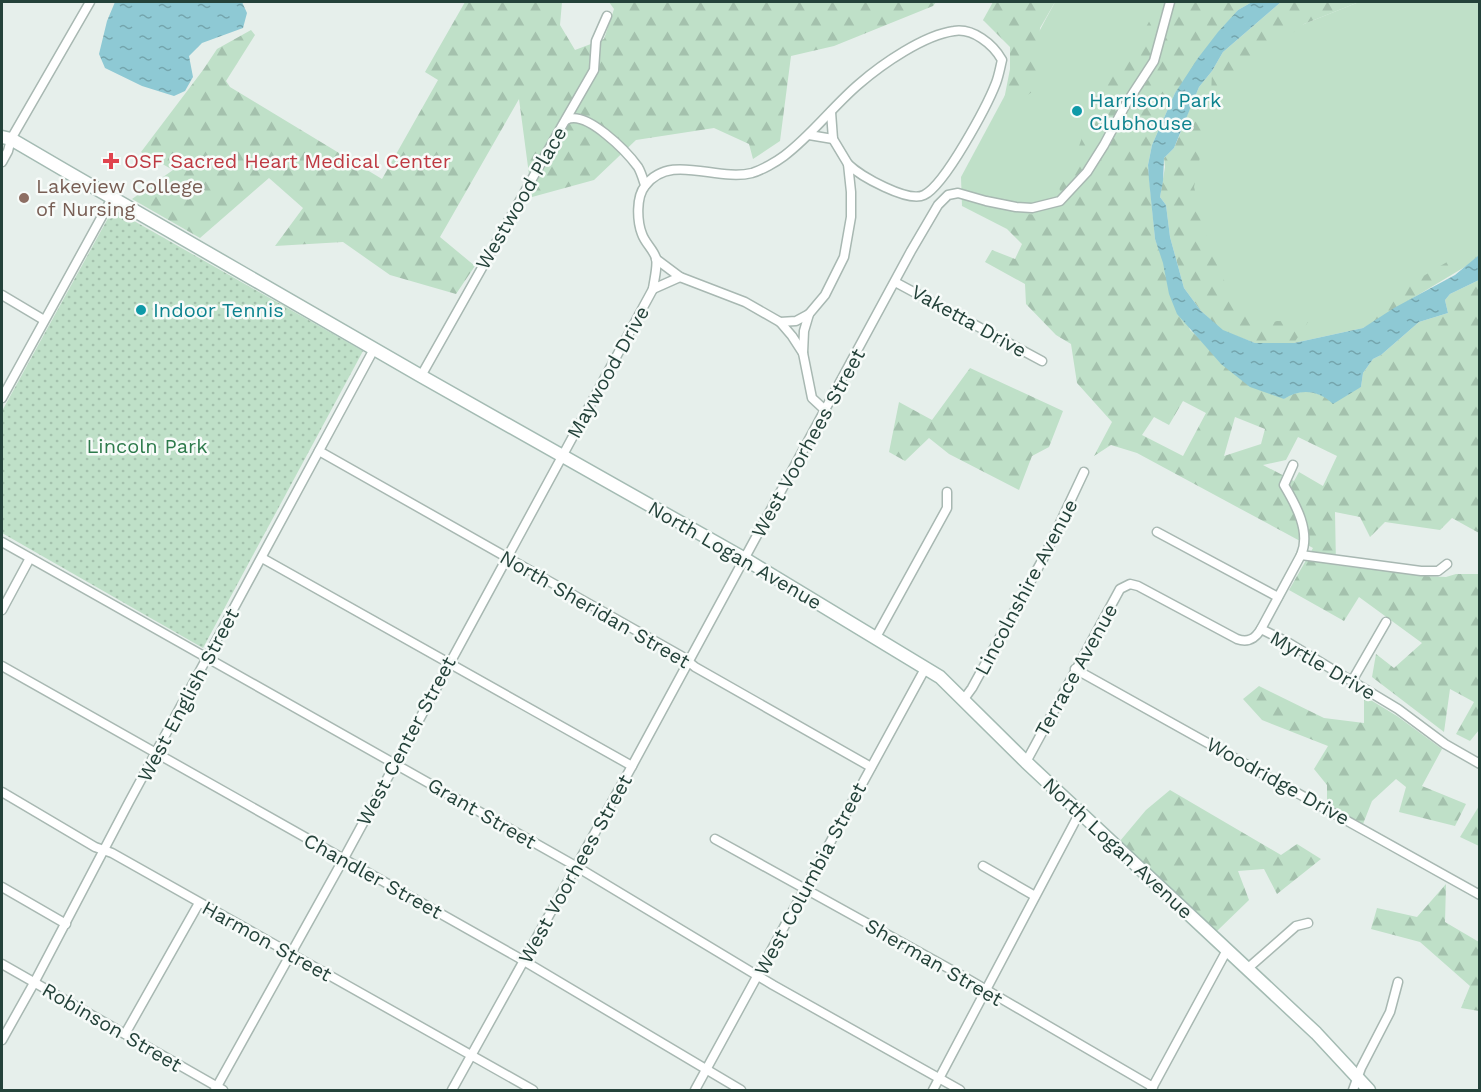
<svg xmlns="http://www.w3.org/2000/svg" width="1481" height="1092" font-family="'Work Sans',sans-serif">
	<defs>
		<pattern id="forest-firs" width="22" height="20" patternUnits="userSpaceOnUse" patternTransform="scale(1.5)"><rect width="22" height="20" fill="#bfe0c8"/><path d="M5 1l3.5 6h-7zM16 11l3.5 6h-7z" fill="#a4c1ad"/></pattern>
		<pattern id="park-dots" width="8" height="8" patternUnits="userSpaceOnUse" patternTransform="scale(1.5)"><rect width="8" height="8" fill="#bfe0c8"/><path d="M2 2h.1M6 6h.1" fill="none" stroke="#a4c1ad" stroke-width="1.8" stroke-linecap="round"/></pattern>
		<pattern id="water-ripples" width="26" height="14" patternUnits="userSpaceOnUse" patternTransform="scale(1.5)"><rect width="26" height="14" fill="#8ec9d4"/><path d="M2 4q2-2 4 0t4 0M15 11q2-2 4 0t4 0" fill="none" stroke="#74a5ad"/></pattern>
	</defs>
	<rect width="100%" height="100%" fill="#e6efeb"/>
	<g fill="#bfe0c8">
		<polygon points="1055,2 1222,2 1057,223 1007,229 962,206 961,177"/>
		<polygon points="1359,2 1479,2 1479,255 1363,328 1294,343 1255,343 1162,192 1185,120 1199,87 1212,71 1304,24"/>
	</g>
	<g fill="url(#forest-firs)" fill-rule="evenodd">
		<polygon points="465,2 562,2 560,25 575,50 604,39 614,9 609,2 936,2 933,6 834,46 791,56 780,141 753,159 749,144 714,128 636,140 594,180 532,197 519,99 440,237 475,266 456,294 390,275 343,242 275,246 303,208 269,178 200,238 132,199 173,170 141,152 203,70 217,49 251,30 255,35 226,81 230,87 382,179 438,80 425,72"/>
		<polygon points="993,2 1055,2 1040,28 1036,89 1001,115 1010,69 1010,47 983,20"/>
		<path d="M1174,2H1252L1238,10L1175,93L1152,145L1148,165L1155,239L1190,330L1201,340L1284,399C1297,390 1314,389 1328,399L1361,387L1363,373L1373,359L1381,355L1419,322L1448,313L1445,300L1450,294L1479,280V533L1452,518L1440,530L1385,522L1370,537L1360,517L1335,512L1336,565L1425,576L1446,577L1456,574H1479V730L1470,741L1456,734L1474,702L1450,689L1444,732L1372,677L1376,654L1394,668L1422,643L1359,597L1344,621L1289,590L1313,548L1137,453L1111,445L1094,456L1112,422L1077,383L1071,344L1056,335L1026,304L1025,284L985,262L992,250L1015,259L1022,244L1007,229L1008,213L1044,215L1063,207L1059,186L1079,146L1102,82L1134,49L1151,18ZM1183,401L1206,413L1183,456L1142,435L1154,417L1169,425ZM1235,417L1265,429L1261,444L1224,456ZM1298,437L1337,456L1323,486L1299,472L1294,481L1263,465L1286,460Z"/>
		<polygon points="1281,2 1359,2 1304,24 1211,97 1212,71 1223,52"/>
		<polygon points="1192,106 1201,123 1201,152 1194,187 1210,249 1228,289 1258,327 1277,321 1308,322 1294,343 1255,343 1223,331 1201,311 1184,288 1170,237 1166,205 1160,197 1165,167 1164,158 1174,148"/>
		<polygon points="1479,243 1479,255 1468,265 1363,328 1388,297"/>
		<polygon points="970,368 1063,411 1049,447 1032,456 1019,490 949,454 929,438 905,461 889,452 899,402 932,420"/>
		<polygon points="1259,686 1324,718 1364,723 1364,696 1397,716 1442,749 1422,786 1466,804 1455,826 1399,812 1406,787 1396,779 1372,801 1363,824 1327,804 1327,785 1314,769 1328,746 1262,720 1243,699"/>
		<polygon points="1170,790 1281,855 1297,844 1321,859 1277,894 1264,869 1238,871 1249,900 1216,932 1120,841 1146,810"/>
		<polygon points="1479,806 1479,846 1460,837"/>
		<polygon points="1446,884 1445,922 1479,942 1479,1011 1461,1008 1470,986 1420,942 1371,929 1377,908 1417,917"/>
	</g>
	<polygon fill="url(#park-dots)" points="113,209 363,351 203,648 2,533 2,411"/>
	<g fill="url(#water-ripples)">
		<polygon points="115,2 242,2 247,13 243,28 202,43 189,56 193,77 185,91 174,96 142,86 105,68 99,54 107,21"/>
		<path d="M1252,2H1281L1223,52L1212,71L1199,87L1174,148L1164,158L1163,181L1160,197L1166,205L1170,237L1184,288L1201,311L1223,330L1255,343H1294L1363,328L1394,308L1455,275L1479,255V280L1450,294L1445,300L1448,313L1419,322L1381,355L1373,359L1363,373L1361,387L1333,404C1319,390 1300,388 1284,399L1250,387L1221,364L1177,314L1169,294L1163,263L1155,239L1149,180L1148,165L1152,145L1175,93L1198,58L1218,32L1238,10Z"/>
	</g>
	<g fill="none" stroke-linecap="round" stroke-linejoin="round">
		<g stroke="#a8b8b2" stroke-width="11">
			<g id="street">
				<path d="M566,120C586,109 627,152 638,167C641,172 643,179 645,185"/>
				<polyline points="809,135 833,139"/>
				<polyline points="2,162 8,151 11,139 90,2"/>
				<polyline points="656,259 680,277"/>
				<polyline points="895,282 1042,361"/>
				<polyline points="653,289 680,277 745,302 780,322 796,321 809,314"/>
				<polyline points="2,295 44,320"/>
				<polyline points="780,322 792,336 803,353"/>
				<polyline points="421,376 563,124 594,70 596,41 607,16"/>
				<polyline points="2,398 112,198"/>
				<polyline points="826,411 812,398 803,353 804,331 809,314 825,295 844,257 851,217 851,192 848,164 833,139 831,112"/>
				<polyline points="319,451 683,657 695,667 871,767"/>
				<path d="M1293,465L1284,485C1296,505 1311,532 1301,555"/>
				<polyline points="1157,532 1278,597"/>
				<polyline points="2,542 572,864 773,985 960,1090"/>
				<polyline points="262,558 632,766"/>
				<polyline points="2,610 30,558"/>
				<polyline points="1261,629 1301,555 1421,571 1438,571 1447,564"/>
				<polyline points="876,637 947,508 947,492"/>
				<polyline points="2,666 519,958 741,1090"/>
				<polyline points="1075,669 1480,895"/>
				<polyline points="1352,681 1386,622"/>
				<polyline points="964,699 972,688 1044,557 1084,472"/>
				<path d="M1026,762L1120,589L1130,584L1138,586L1237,639C1248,643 1255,639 1261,629L1287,642L1398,709L1445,744L1480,764"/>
				<polyline points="2,792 95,847 112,853 533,1090"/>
				<polyline points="715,839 966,978 1153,1087"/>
				<polyline points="983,866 1035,896"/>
				<polyline points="2,887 66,924"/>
				<polyline points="2,964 223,1090"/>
				<polyline points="1247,969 1296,926 1308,923"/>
				<polyline points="125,1034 199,903"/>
				<polyline points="2,1040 34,983 129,802 374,349"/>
				<path d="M215,1090L343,860L653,289C654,280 658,266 656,258C653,249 645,243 642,234C637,221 636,197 645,186C670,152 716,182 752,173C762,170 776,162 784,156C812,135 833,106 859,84C882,64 924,35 954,31C973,28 993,44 1002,60C1000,68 999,75 996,83C987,106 945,185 924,195C908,203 860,176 848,164"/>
				<polyline points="452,1090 632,766 911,251 938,205 948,195 958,193 986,201 1016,207 1032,208 1060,201 1087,172 1104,145 1126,104 1154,61 1170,2"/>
				<polyline points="695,1090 926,667"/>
				<polyline points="933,1090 1080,812"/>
				<polyline points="1151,1090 1227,950"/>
				<polyline points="1353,1090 1361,1068 1390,1012 1398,982"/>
			</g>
		</g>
		<g stroke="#a4bbb3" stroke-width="15">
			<polyline id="secondary" points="2,137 11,139 64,170 421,376 745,559 940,677 1026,762 1316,1033 1369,1090"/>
		</g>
		<use href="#street" stroke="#fff" stroke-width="8"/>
		<use href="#secondary" stroke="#fff" stroke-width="12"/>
	</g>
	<g fill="#0f9aa8" stroke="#f7fbf9" stroke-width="2">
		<circle cx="1077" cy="111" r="6"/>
		<circle cx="141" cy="310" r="6"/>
	</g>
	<path fill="#e0444e" stroke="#f7fbf9" stroke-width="2" d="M108 152h6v6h6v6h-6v6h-6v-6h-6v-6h6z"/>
	<circle fill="#8d6e63" stroke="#f7fbf9" stroke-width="2" cx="24" cy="198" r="6"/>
	<g text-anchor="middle" stroke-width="5" stroke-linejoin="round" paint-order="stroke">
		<g font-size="20" fill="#0d838f" stroke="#f7fbf9" text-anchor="start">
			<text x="1089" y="107">Harrison Park<tspan x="1089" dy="23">Clubhouse</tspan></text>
			<text x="153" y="317">Indoor Tennis</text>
		</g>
		<g font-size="20" fill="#be3a42" stroke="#f7fbf9" text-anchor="start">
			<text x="124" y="168">OSF Sacred Heart Medical Center</text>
		</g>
		<g font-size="20" fill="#785e54" stroke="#f7fbf9" text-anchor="start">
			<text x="36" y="193">Lakeview College<tspan x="36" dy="23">of Nursing</tspan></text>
		</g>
		<g font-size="20" fill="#24423a" stroke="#f7fbf9">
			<text transform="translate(521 198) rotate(-60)" y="7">Westwood Place</text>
			<text transform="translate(969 321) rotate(29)" y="7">Vaketta Drive</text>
			<text transform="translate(608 372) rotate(-61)" y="7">Maywood Drive</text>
			<text transform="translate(808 443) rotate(-61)" y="7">West Voorhees Street</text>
			<text transform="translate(735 555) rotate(30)" y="7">North Logan Avenue</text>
			<text transform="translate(1026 587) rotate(-62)" y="7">Lincolnshire Avenue</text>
			<text transform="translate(595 609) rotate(30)" y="7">North Sheridan Street</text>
			<text transform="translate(1323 665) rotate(30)" y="7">Myrtle Drive</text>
			<text transform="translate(1076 670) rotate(-61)" y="7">Terrace Avenue</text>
			<text transform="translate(188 695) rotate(-62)" y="7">West English Street</text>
			<text transform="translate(406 741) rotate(-62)" y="7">West Center Street</text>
			<text transform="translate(1278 781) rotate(29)" y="7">Woodridge Drive</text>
			<text transform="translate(482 813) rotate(30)" y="7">Grant Street</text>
			<text transform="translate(1118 848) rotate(43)" y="7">North Logan Avenue</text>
			<text transform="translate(575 869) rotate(-61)" y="7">West Voorhees Street</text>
			<text transform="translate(373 876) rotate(29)" y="7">Chandler Street</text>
			<text transform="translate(810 879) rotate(-62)" y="7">West Columbia Street</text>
			<text transform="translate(267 941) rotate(29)" y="7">Harmon Street</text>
			<text transform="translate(934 962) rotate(30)" y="7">Sherman Street</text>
			<text transform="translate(112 1027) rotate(30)" y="7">Robinson Street</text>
		</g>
		<g font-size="20" fill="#2d7a4b" stroke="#f7fbf9">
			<text x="147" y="453">Lincoln Park</text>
		</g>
	</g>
	<rect width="1481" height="1092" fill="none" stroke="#24423a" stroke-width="6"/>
</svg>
